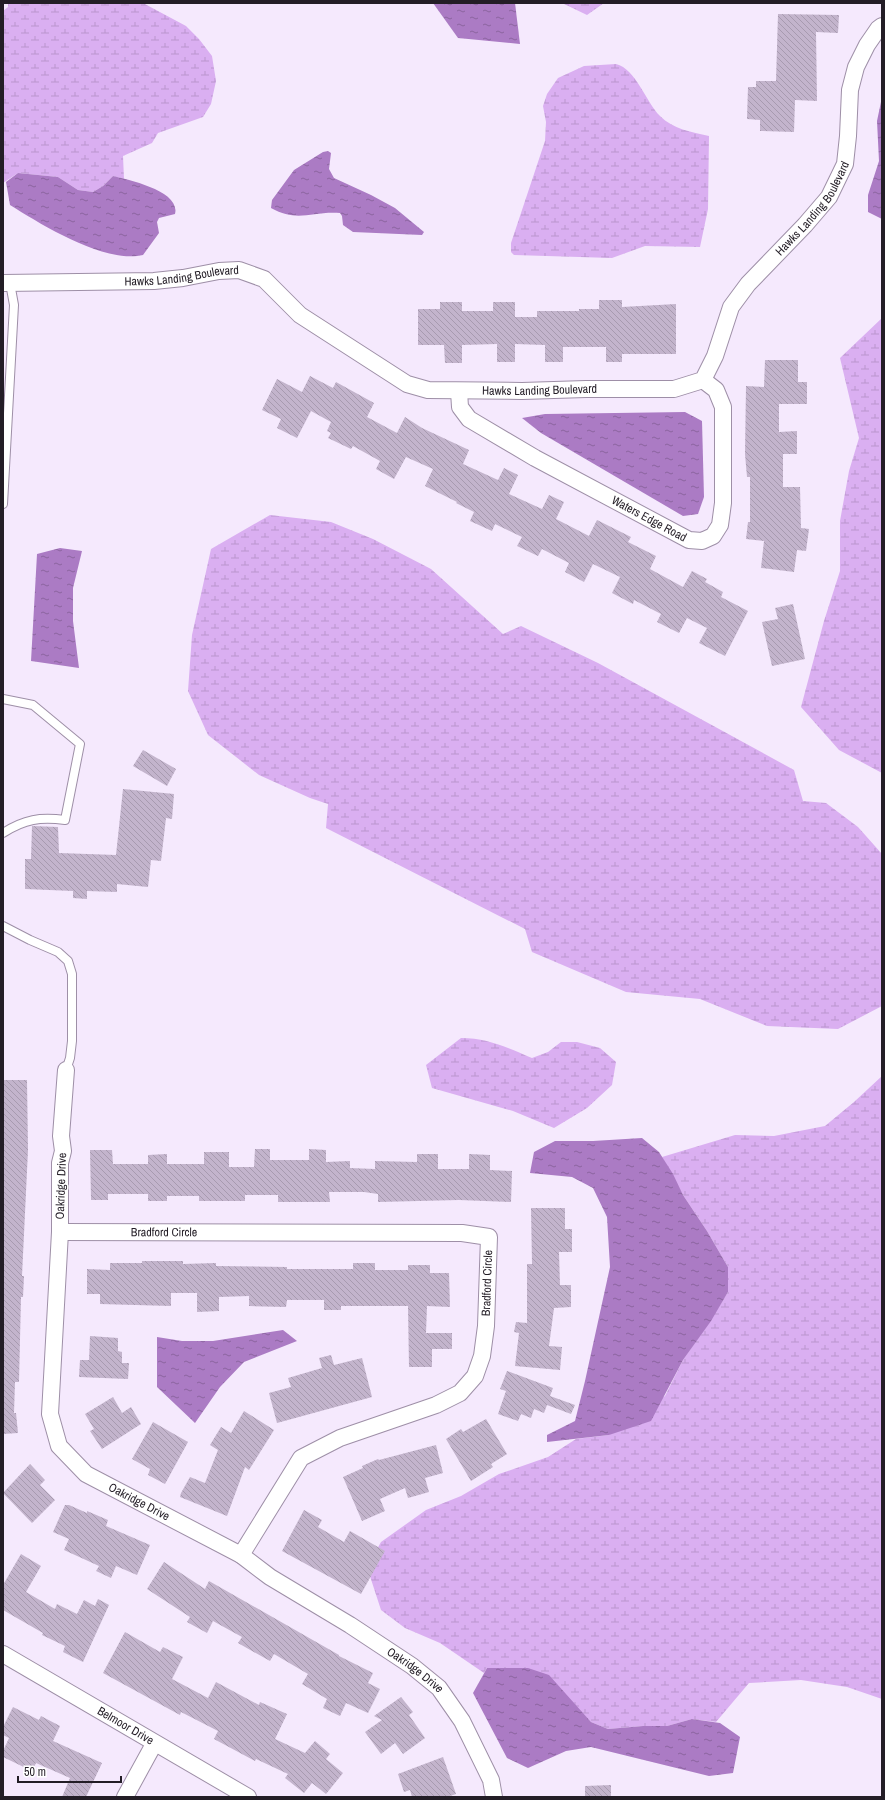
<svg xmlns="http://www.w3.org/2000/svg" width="885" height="1800" font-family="'Archivo Narrow',sans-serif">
	<defs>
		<pattern id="wetland-marsh" width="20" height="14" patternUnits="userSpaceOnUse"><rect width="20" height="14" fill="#daaff1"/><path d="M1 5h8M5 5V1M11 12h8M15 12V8" fill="none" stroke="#bb96ce"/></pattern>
		<pattern id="water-ripples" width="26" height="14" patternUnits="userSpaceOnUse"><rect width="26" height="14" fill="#ab7bc4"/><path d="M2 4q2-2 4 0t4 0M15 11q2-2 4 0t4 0" fill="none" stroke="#8b649f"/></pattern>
		<pattern id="building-back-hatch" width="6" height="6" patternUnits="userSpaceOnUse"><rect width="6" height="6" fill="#c3b4cc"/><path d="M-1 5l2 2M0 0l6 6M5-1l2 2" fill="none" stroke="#a79aaf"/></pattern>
	</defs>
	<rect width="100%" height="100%" fill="#f5e9fd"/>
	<g fill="url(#wetland-marsh)">
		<polygon points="8,3 143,3 186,26 199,39 212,56 216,81 211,104 203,117 158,133 152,143 123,156 124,179 113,176 103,186 93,192 78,190 58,177 18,173 3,183 3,11 8,7"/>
		<polygon points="562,3 604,3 587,15"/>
		<path d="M616,64C636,69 646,102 660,116C673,129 691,132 709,136L708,209L700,247L645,246L612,258L514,255L511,252V243L545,141L546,122L543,106L547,94L558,78L584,66Z"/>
		<polygon points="882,318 882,773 839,750 801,707 824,621 840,571 840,521 849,471 859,438 840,358"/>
		<polygon points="270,515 331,522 373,539 431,569 503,634 521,626 598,663 794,770 803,801 826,803 858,827 882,854 882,1006 838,1029 767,1026 700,999 626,992 532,952 525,929 326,828 328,804 310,798 259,775 208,735 188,691 192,635 211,549"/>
		<path d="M461,1038C488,1038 508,1048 532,1058L548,1052L561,1042H577L600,1048L616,1062L612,1085L587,1108L554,1128L513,1111L432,1088L426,1065Z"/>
		<polygon points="882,1076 882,1699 847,1687 801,1680 749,1683 716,1722 692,1719 667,1726 643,1726 608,1729 591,1722 570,1701 487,1668 484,1673 440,1643 405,1628 381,1610 367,1567 381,1542 426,1510 461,1496 499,1474 548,1457 576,1439 609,1435 665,1396 683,1360 710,1321 728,1292 728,1267 707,1231 683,1195 662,1157 735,1135 774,1136 825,1126 854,1102"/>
	</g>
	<g fill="url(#water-ripples)">
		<polygon points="433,3 515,3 520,44 458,38"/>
		<polygon points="882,97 882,219 868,212 868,195 879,161 877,121"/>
		<path d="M328,151L331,153L329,169L334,178L371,195L395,208L424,232L422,235L353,232L343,225L342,216L340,213C311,211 298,223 271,208L272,200L294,170L323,152Z"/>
		<path d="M18,173L58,177L78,190L93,192L103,186L113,176C129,180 181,191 175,214L159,218L157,222L159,233L143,255C105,264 42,225 10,205L6,182Z"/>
		<polygon points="685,412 702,421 704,497 698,514 683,516 541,433 522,418 545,414"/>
		<polygon points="60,548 82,551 73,588 73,621 79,668 31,661 37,554"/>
		<polygon points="642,1138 659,1152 673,1174 683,1195 707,1231 728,1267 728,1292 711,1321 683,1360 651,1421 609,1435 547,1442 547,1435 575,1421 585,1381 610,1267 607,1217 593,1188 572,1177 530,1173 534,1152 555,1141 593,1141"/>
		<polygon points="283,1330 297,1341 244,1362 220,1387 195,1423 157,1387 157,1337 182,1341 213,1341"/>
		<polygon points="487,1668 528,1668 549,1675 591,1722 608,1729 643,1726 667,1726 692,1719 720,1723 740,1737 733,1773 709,1776 591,1747 566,1751 528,1768 507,1758 473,1693"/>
	</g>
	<g fill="url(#building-back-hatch)">
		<polygon points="778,14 839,15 838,33 816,32 817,101 795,100 794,132 760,131 760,120 747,119 748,87 756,87 756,81 776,81"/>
		<polygon points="599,300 622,300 622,307 676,304 676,354 622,354 622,362 606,362 606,347 563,347 563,362 545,362 545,345 515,344 515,362 497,362 497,344 462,345 462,363 445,363 444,345 418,345 418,309 440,309 440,302 462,302 462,311 493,311 493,302 515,302 515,317 537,317 537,311 579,311 579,309 599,309"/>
		<polygon points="765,360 798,360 798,382 807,382 807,404 779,404 779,432 797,431 797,454 783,454 783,487 800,487 801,528 809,529 806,551 797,550 794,572 761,568 764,541 746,539 748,522 750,522 750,477 747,477 745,454 746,386 764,387"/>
		<polygon points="310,376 333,388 336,382 374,403 367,417 397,433 405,417 422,428 469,450 463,464 498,480 504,468 518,475 509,494 542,509 549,495 564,502 556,519 589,536 597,520 631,537 628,542 656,556 650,569 683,587 692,571 707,579 705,582 723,592 721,597 748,611 725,656 699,643 707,628 687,618 679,633 657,622 661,614 634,600 633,604 612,593 620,577 593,564 584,582 565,572 569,563 542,549 538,556 517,546 522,537 495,524 492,531 470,521 474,512 456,503 457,502 425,486 433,469 406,457 394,479 376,469 380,461 353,446 351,449 328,438 331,433 327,431 331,422 311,411 297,438 277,428 281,419 262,410 277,379 302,392"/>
		<polygon points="793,604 805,659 772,666 762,622 778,619 775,608"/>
		<polygon points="143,750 176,769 167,786 133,766"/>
		<polygon points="123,789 174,794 172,819 166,818 161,861 151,860 148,887 117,884 117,892 87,891 87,899 73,898 73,891 25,889 25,859 31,859 32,826 58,827 59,853 116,855"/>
		<polygon points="3,1080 27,1080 28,1150 22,1276 24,1276 23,1297 21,1297 19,1382 15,1382 14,1413 16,1413 18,1433 3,1434"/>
		<polygon points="255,1149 270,1149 270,1160 309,1160 309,1149 326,1150 326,1162 350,1161 350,1168 375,1169 375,1161 417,1162 417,1154 438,1154 438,1169 469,1169 469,1154 490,1155 490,1170 512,1171 511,1202 459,1200 378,1202 378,1194 364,1192 329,1192 330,1202 278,1202 278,1195 245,1195 245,1201 199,1201 199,1196 167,1196 167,1201 148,1201 148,1194 108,1194 108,1200 91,1200 90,1150 112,1150 113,1164 148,1164 148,1155 167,1154 167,1164 204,1164 204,1152 229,1152 229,1167 254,1167"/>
		<polygon points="531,1208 565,1208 565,1229 572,1229 572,1252 559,1252 560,1285 571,1285 571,1307 554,1308 549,1346 562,1347 560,1370 515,1366 519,1333 514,1332 516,1322 527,1323 527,1264 532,1264"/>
		<polygon points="142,1261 183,1261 183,1264 216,1263 216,1266 287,1267 287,1269 353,1269 353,1263 375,1263 375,1270 408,1270 408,1265 430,1265 430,1273 449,1273 450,1307 427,1306 426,1333 452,1333 452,1349 432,1349 432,1367 409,1367 408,1306 341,1306 341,1310 324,1310 324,1300 287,1300 286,1307 249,1306 249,1296 219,1297 219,1311 197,1312 197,1293 171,1293 171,1306 100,1304 100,1294 87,1294 87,1269 110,1270 110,1263 142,1263"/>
		<polygon points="90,1336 118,1338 118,1351 122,1352 122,1363 129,1363 128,1379 79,1377 80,1360 89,1360"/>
		<polygon points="331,1355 334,1365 362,1358 372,1397 277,1423 269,1393 291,1387 288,1378 322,1368 319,1358"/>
		<polygon points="507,1371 553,1388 550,1396 575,1405 571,1414 547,1405 544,1413 534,1409 531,1418 521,1414 518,1421 498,1414 506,1391 500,1389"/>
		<polygon points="113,1397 122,1413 131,1407 141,1424 102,1449 90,1431 94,1429 85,1414"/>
		<polygon points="244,1411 274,1430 249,1470 245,1467 227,1516 180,1497 181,1493 190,1477 205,1483 218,1450 210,1445 221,1427 231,1433"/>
		<polygon points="486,1419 507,1454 491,1464 493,1467 471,1481 446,1439 461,1429 463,1432"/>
		<polygon points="153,1422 188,1442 165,1484 148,1475 150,1469 132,1459"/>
		<polygon points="436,1445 443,1473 425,1478 429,1492 408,1498 405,1488 380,1499 385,1511 362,1521 343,1477 363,1468 362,1466 378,1459 379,1460"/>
		<polygon points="30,1464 45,1480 40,1485 55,1500 32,1523 3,1493"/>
		<polygon points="65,1505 69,1505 87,1513 87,1511 108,1520 106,1526 150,1545 137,1575 116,1566 111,1578 96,1571 99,1566 64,1550 69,1539 53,1532"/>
		<polygon points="304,1510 322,1520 318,1527 344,1542 350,1531 385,1551 361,1594 282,1551"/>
		<polygon points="21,1554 41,1566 26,1592 55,1609 57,1604 77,1614 84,1600 95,1606 98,1599 109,1605 83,1662 63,1652 65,1646 42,1635 43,1633 3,1610 3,1585"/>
		<polygon points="164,1562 205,1589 209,1581 339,1655 339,1656 373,1673 368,1683 380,1689 368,1713 346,1703 340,1716 323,1708 327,1699 302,1684 308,1674 274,1654 270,1661 238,1643 242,1637 213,1621 207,1633 187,1622 190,1617 147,1589"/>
		<polygon points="125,1632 160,1652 163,1647 183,1657 172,1679 208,1698 216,1682 259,1705 260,1702 287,1714 275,1739 305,1753 315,1741 330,1754 326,1759 343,1773 326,1794 312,1783 304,1793 285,1778 288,1774 256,1759 255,1761 214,1739 218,1731 181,1712 180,1715 103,1673"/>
		<polygon points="401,1697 413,1712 409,1715 425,1738 403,1754 395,1743 381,1754 365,1732 382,1720 374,1716"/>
		<polygon points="13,1707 39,1720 41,1716 60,1726 53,1741 102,1763 86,1797 62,1797 70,1778 36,1763 32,1771 3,1757 3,1751 9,1738 3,1735 3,1727"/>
		<polygon points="443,1757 456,1794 447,1797 412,1797 410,1790 404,1792 398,1774"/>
		<polygon points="611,1785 611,1797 585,1797 585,1786"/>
	</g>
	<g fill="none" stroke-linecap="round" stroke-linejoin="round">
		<g stroke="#9e8fa7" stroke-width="10">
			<g id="lane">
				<polyline points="3,504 14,305 10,283"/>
				<path d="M3,699L33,705L80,744L65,820C40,817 25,819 3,833"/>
				<polyline points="3,926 30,940 58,952 68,961 72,974 72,1041 70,1058 66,1070"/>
			</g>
		</g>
		<g stroke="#9e8fa7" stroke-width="18">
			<g id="street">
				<path id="s1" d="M3,283L154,281L183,278L219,271L239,270L264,279L300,315L407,384L428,390L522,391L586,389H674L703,380L715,356L731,307L748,284L805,225L829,197L845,164L848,136L850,90L856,67L867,45L878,29L882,26"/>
				<path id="s2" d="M459,391L460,407L469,419L535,458L689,540L702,541L713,536L720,525L723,503V407L716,390L703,380"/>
				<path id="s3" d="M66,1070L61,1136L63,1151L60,1163V1232L50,1414L59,1446L86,1474L241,1555L270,1577L350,1625L412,1666L439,1688L462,1721L491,1780L494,1797"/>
				<path id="s4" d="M60,1232L462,1233L489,1237L486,1326L482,1356L475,1376L460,1393L436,1405L340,1438L301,1458L241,1555"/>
				<path id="s5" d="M3,1654L248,1797"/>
				<polyline points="125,1797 154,1744"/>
			</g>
		</g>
		<use href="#lane" stroke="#fff" stroke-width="8"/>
		<use href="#street" stroke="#fff" stroke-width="16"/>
	</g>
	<g text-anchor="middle" stroke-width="3" stroke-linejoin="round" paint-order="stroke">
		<g font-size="12" fill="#231d26" stroke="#fff">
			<text dy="4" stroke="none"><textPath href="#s1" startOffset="947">Hawks Landing Boulevard</textPath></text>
			<text dy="4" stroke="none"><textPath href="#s1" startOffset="179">Hawks Landing Boulevard</textPath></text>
			<text dy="4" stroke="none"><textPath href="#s1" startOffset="575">Hawks Landing Boulevard</textPath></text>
			<text dy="4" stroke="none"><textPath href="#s2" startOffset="237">Waters Edge Road</textPath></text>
			<text transform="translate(61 1186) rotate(-88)" y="4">Oakridge Drive</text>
			<text dy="4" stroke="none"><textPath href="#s4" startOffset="104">Bradford Circle</textPath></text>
			<text transform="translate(487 1283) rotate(-88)" y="4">Bradford Circle</text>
			<text dy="4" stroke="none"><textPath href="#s3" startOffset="477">Oakridge Drive</textPath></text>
			<text dy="4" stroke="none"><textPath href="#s3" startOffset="801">Oakridge Drive</textPath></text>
			<text dy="4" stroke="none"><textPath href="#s5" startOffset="142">Belmoor Drive</textPath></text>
		</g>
	</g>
	<rect width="885" height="1800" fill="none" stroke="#231d26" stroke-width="8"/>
	<path d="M18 1776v6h103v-6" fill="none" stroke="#231d26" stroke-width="2"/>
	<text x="24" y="1776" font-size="12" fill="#231d26" stroke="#ffffff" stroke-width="3" paint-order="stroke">50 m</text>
</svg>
